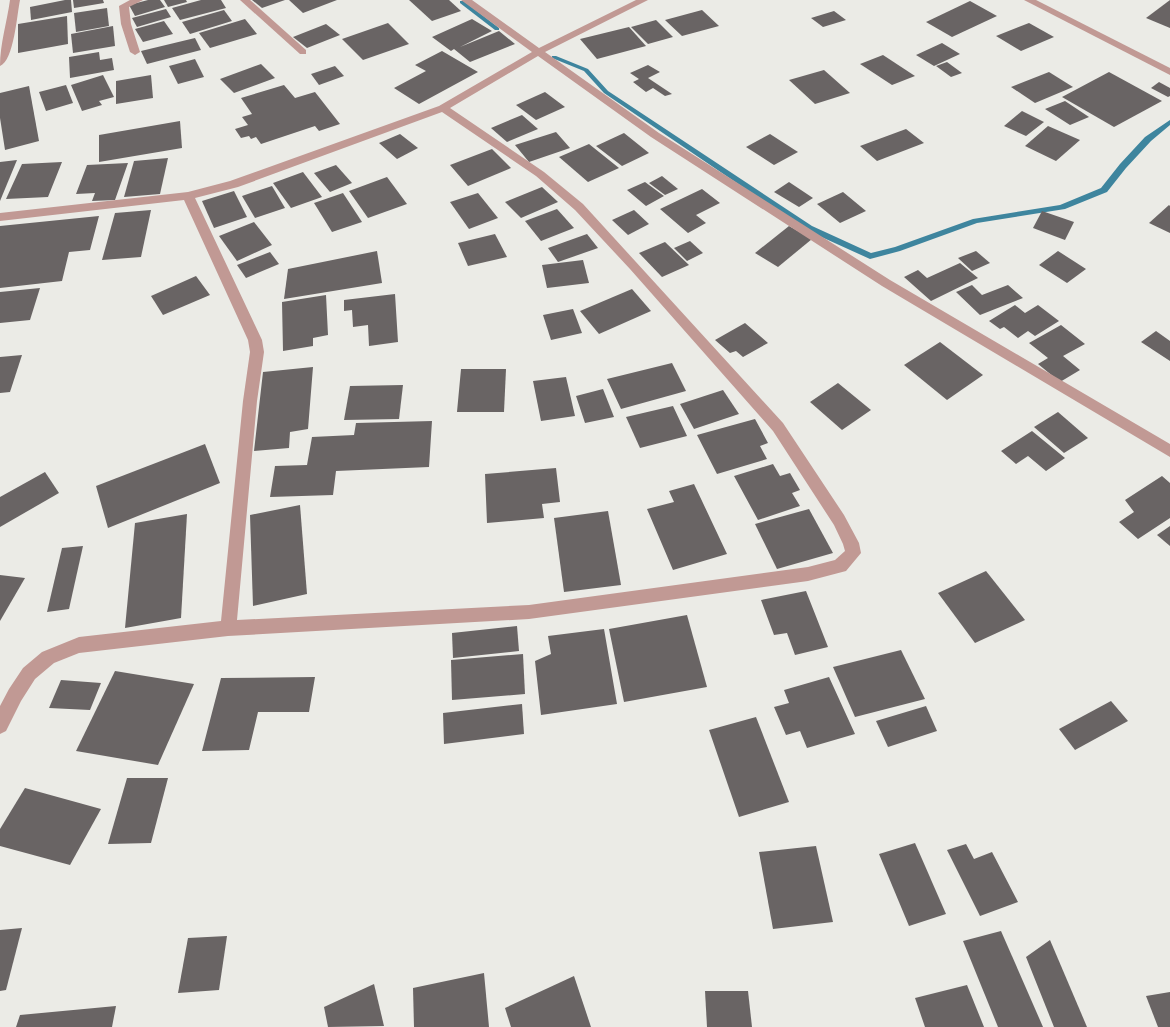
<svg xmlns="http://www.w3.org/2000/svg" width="1170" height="1027" font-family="Signika,sans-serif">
	<rect width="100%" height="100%" fill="#ebebe6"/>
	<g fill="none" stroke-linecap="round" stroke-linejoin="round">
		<g fill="#3e859e" fill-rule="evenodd">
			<polygon points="460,1 464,1 499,28 499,30 495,30 460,3"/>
			<polygon points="552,56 556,56 588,69 608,91 812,226 871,253 895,247 973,219 1060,205 1101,188 1120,164 1145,137 1170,120 1170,125 1151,141 1126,168 1107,192 1065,209 977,223 900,251 870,259 806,230 604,93 584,71 552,58"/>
		</g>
	</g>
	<g fill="#696464">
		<polygon points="65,0 71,0 72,12 31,20 30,7"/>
		<polygon points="73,0 103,0 104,3 74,8"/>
		<polygon points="148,0 160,0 165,7 135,16 129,5"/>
		<polygon points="164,0 186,0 187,2 168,7"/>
		<polygon points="201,0 221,0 226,8 180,20 172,8"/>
		<polygon points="252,0 285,0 262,8"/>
		<polygon points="289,0 337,0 303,13"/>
		<polygon points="409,0 449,0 461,11 432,21"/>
		<polygon points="1170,0 1170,28 1146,18"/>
		<polygon points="970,1 997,16 952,37 926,22"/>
		<polygon points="107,8 109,26 76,32 74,13"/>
		<polygon points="166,9 171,17 137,27 132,18"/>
		<polygon points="224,10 232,21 190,34 182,22"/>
		<polygon points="702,10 719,26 682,36 665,20"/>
		<polygon points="834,11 846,20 823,27 811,18"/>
		<polygon points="67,16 68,44 18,53 18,24"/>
		<polygon points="245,19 257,34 210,48 199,33"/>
		<polygon points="472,19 492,31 460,47 499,31 515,44 470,62 454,49 451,51 432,37"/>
		<polygon points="656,20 673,37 648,44 631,27"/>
		<polygon points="164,21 173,34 143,42 135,29"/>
		<polygon points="388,23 409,44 363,60 342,39"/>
		<polygon points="1029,23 1054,37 1021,51 996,36"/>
		<polygon points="326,24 340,35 307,48 293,37"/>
		<polygon points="113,26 115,46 73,53 71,34"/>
		<polygon points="629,27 646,46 597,59 580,39"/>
		<polygon points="195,38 201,50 147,64 141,51"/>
		<polygon points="942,43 960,54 934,66 916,55"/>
		<polygon points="442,51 478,72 419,104 394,88 426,71 415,65"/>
		<polygon points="99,52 100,60 112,58 114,70 70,78 69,57"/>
		<polygon points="883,55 915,76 892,85 860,64"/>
		<polygon points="195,59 204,77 178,84 169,66"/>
		<polygon points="947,62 962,73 951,77 936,66"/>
		<polygon points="261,64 275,78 234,93 220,79"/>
		<polygon points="648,65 660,72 648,78 672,94 665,96 653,88 646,92 633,82 639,79 630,73"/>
		<polygon points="335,66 344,76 319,85 311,74"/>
		<polygon points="824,70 850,93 815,104 789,80"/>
		<polygon points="1049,72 1073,87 1035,103 1011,87"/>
		<polygon points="1109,72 1162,101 1114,127 1062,97"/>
		<polygon points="103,75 114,97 99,101 102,105 82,111 71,85"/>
		<polygon points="151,75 153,98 116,104 116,81"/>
		<polygon points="1159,82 1170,88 1170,96 1168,97 1151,88"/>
		<polygon points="66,85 73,103 46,111 39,92"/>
		<polygon points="284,85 295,98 315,92 340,124 319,131 315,126 261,144 256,137 251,139 249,136 241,138 235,129 248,125 242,117 252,114 241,98"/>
		<polygon points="29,86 39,141 5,150 0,118 0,93"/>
		<polygon points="545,92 565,107 536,120 516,105"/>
		<polygon points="1065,101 1089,117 1070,125 1045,109"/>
		<polygon points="1022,111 1044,122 1026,136 1004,126"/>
		<polygon points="522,115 538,129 507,142 491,128"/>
		<polygon points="180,121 182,148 99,162 99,135"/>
		<polygon points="1048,126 1080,140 1056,161 1025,146"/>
		<polygon points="906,129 924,143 877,161 860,146"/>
		<polygon points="556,132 570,148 529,162 515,145"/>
		<polygon points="624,133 649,153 622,166 596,146"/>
		<polygon points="400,134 418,148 397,159 379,143"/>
		<polygon points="770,134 798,152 774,165 746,147"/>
		<polygon points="589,144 619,168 588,182 559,157"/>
		<polygon points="492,149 511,168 468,186 450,165"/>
		<polygon points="168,158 160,194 124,197 134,161"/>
		<polygon points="17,160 0,201 0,162"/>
		<polygon points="62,162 48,197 6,199 22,164"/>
		<polygon points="128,163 115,200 92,201 95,193 76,194 87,165"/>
		<polygon points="336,165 352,183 330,192 314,173"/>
		<polygon points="303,172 322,197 291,208 273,183"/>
		<polygon points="662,176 678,189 665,195 649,183"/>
		<polygon points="387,177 407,204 368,218 349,191"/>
		<polygon points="645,182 664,196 646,206 627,190"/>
		<polygon points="789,182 813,198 799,207 774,192"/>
		<polygon points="272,186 285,208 255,218 242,196"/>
		<polygon points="542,187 558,202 521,218 505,202"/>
		<polygon points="702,189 720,203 696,215 706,223 688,233 660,209"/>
		<polygon points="234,191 247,217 214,228 202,201"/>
		<polygon points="843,192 866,211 840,223 817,204"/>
		<polygon points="343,193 362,222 332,232 314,203"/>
		<polygon points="478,193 498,218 469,229 450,202"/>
		<polygon points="1169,205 1170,206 1170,233 1149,223"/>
		<polygon points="557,209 574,228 541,241 525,221"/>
		<polygon points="151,210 141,257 102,260 115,213"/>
		<polygon points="634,210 649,224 628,235 612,220"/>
		<polygon points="1042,211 1074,222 1065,240 1033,228"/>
		<polygon points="99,216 90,250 69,252 62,281 0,288 0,226"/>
		<polygon points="254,222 272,245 237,261 219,236"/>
		<polygon points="789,226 812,239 778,267 755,253"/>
		<polygon points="495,234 507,257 468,266 458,243"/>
		<polygon points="587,234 598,248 558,262 548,248"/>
		<polygon points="690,241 703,253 687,261 674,248"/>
		<polygon points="665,242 689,265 662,277 639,253"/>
		<polygon points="377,251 382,283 284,299 288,269"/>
		<polygon points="976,251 990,263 972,271 958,258"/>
		<polygon points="1058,251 1086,269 1067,283 1039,265"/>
		<polygon points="270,252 279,264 246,278 237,265"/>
		<polygon points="583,260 589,283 547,288 542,265"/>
		<polygon points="960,263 978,278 931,301 904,277 918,270 927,278"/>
		<polygon points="196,276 210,295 163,315 151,296"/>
		<polygon points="972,285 982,295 1008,285 1023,298 980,315 956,292"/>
		<polygon points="40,288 30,320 0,323 0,292"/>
		<polygon points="632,289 651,311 599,334 580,311"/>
		<polygon points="395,294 398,342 369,346 368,325 353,327 352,310 344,311 344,300"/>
		<polygon points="326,295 328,335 313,338 313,346 283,351 282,302"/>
		<polygon points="1015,305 1025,313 1038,305 1059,321 1035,336 1028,331 1018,338 1004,327 1000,329 989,321"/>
		<polygon points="573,309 582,333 551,340 543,315"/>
		<polygon points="745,323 768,343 743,357 736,351 730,353 715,340"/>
		<polygon points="1061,325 1085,344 1063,356 1080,370 1060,382 1038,364 1048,358 1029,343"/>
		<polygon points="1156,331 1170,341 1170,361 1141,342"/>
		<polygon points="940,342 983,375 947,400 904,365"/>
		<polygon points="22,355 10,392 0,393 0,357"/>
		<polygon points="672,363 686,391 621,409 607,379"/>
		<polygon points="313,367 308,429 290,432 289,448 254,451 263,372"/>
		<polygon points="461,369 506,369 504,412 457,412"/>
		<polygon points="566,377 575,416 541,421 533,381"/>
		<polygon points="838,383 871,410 842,430 810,402"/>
		<polygon points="403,385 399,419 344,420 350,386"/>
		<polygon points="603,389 614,417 585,423 576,396"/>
		<polygon points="723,390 739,414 694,429 680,404"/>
		<polygon points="673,406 687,436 640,448 626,417"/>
		<polygon points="1058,412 1088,438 1064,453 1034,427"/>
		<polygon points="755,419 768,443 760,446 767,459 717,474 697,435"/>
		<polygon points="432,421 429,467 336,471 333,495 270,497 275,466 307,465 312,437 354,435 356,423"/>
		<polygon points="1032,431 1065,458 1046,471 1028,456 1016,464 1001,451"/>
		<polygon points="205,444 220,483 108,528 96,486"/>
		<polygon points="773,464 780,476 790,473 800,490 792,493 800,506 758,520 734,476"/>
		<polygon points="556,468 560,502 542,504 544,518 487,523 485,474"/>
		<polygon points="45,472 59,493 0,527 0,497"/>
		<polygon points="1162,476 1170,483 1170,518 1138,539 1119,522 1134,512 1125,500"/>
		<polygon points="694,484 727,554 673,570 647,509 674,502 669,491"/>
		<polygon points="300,505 307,594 253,606 250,515"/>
		<polygon points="809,509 833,553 777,569 755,524"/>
		<polygon points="608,511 621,585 564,592 554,518"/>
		<polygon points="187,514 181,618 125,628 135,523"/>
		<polygon points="1170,526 1170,546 1157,535"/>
		<polygon points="83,546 69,609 47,612 62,548"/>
		<polygon points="986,571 1025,620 975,643 938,593"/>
		<polygon points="0,575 25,578 0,621"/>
		<polygon points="806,591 828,647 795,655 787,633 774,635 761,600"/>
		<polygon points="687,615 707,687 624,702 609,629"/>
		<polygon points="517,626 519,651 453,658 452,633"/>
		<polygon points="604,629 617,704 541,715 535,661 551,654 548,636"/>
		<polygon points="901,650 925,699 855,717 833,667"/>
		<polygon points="523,654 525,694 452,700 451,660"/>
		<polygon points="115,671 194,684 158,765 76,751"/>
		<polygon points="315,677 309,712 258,712 249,750 202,751 221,678"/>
		<polygon points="829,677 855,734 807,748 800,731 786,735 774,707 789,703 784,690"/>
		<polygon points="61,680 101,683 90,710 49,708"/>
		<polygon points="1111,701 1128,721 1075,750 1059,729"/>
		<polygon points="522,704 524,734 444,744 443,713"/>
		<polygon points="926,706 937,731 888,747 876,721"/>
		<polygon points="756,717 789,802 739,817 709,730"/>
		<polygon points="127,778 168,778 151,843 108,844"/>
		<polygon points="25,788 101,809 70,865 0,846 0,829"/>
		<polygon points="915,843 946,914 909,926 879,854"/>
		<polygon points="966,844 974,859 992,852 1018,902 980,916 947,850"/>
		<polygon points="816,846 833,922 773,929 759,852"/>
		<polygon points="22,928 6,990 0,991 0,930"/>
		<polygon points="1001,931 1043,1027 998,1027 963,941"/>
		<polygon points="227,936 219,990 178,993 188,938"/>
		<polygon points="1050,940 1087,1027 1054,1027 1026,957"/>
		<polygon points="484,973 489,1027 414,1027 413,988"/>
		<polygon points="574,976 591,1027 511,1027 505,1008"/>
		<polygon points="374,984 384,1026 328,1027 324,1007"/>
		<polygon points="967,985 984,1027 925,1027 915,998"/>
		<polygon points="705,991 748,991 752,1027 707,1027"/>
		<polygon points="1170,992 1170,1027 1158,1027 1146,996"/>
		<polygon points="116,1006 112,1027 16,1027 20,1015"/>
	</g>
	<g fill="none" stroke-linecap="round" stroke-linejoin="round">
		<g fill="#c19994" fill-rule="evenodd">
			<path d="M10,0H20C17,14 14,61 0,66C0,44 7,22 10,0Z"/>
			<polygon points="130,0 143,0 129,7 131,24 140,52 135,55 130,52 121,24 119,6"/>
			<polygon points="240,0 250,0 306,50 306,54 300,54"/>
			<path d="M461,0H472L539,48L636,0H648L545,52L659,133L890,280L1170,444V457L882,286L651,137L538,56L450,108L544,172L583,204L783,423L844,515L859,543L861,553L846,571L808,581L529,619L228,636L79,653L54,663L35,679L21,701L6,731L0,734V706L9,689L23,668L42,652L79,637L221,621L243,401L250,352L248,340L184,200L0,221V213L188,192L230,181L439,106L532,52ZM442,112L536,176L575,210L630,269L773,431L834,525L843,544L845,551L835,560L808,567L529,605L237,620L257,401L264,352L262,340L195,198L238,187Z"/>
			<polygon points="1024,0 1036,0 1170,68 1170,75"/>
		</g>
	</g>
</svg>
